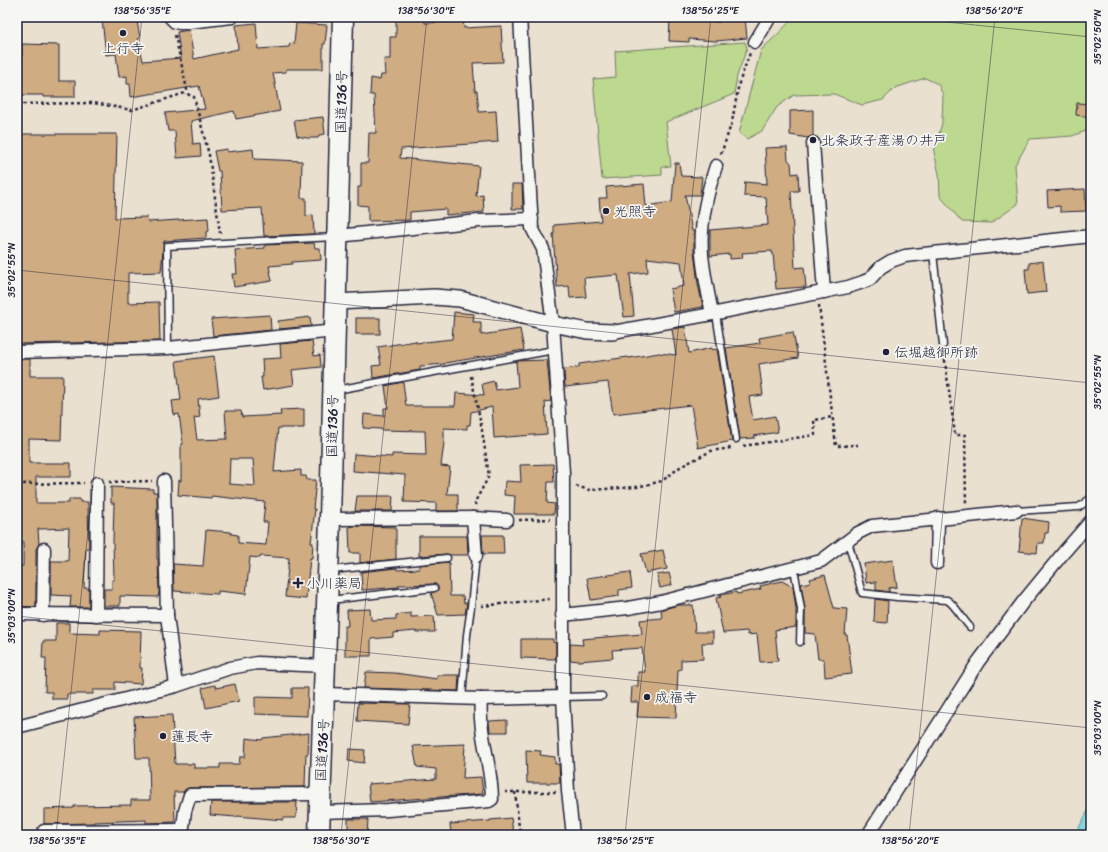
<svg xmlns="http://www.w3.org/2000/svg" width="1108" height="852" font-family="Sriracha,'Klee One',sans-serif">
	<rect width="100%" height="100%" fill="#eae0d0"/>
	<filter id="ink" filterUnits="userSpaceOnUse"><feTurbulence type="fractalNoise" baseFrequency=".025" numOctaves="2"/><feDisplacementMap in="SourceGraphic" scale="8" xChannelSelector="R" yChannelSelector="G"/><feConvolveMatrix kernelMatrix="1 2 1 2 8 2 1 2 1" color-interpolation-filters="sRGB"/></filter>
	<g filter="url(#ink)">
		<g fill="#bdd88f" stroke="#707d65">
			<polygon points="794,17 1091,17 1091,129 1072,136 1030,139 1015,165 1018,204 991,223 962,222 940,196 939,174 934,152 942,123 943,95 938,84 925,78 895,88 883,100 862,105 834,94 794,95 777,107 762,131 747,139 739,133 761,50 778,34"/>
			<polygon points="745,42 747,48 737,76 734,94 666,122 671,166 662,167 662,175 602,179 593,79 616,77 615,51"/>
		</g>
		<polygon fill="#83d5d9" stroke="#5c8d9a" points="1091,805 1091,835 1075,835"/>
		<g fill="#cfac82" stroke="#22223b" fill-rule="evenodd">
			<polygon points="114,17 132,17 132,21 137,21 140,38 138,38 143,61 181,58 177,32 189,30 194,59 238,49 236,25 256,23 258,49 289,47 290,43 294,44 296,23 327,25 325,44 323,44 323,69 286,69 286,72 273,73 280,111 236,119 234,111 191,121 193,144 200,143 201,156 177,158 175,131 168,131 165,113 205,109 199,86 131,97 130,84 127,84 127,76 119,77 116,54 106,55 102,19"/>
			<polygon points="670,17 686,17 686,20 720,22 720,17 745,17 747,38 716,41 689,39 689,42 669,41"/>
			<polygon points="396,18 425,18 425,23 463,21 464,28 501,26 503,62 473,63 475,91 477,91 479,112 496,111 498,142 401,149 400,158 479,166 476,196 483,195 484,212 446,215 446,209 410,212 410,220 368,221 368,206 358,205 358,187 361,187 361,163 368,163 369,133 376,133 374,95 370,95 371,78 380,80 381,75 385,75 384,59 390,59 390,37 396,37"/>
			<polygon points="22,44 59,45 59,81 75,81 75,97 43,97 43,95 17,95 17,83 22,83"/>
			<polygon points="1077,103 1091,104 1091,117 1076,115"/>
			<polygon points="813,110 813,136 808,138 790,135 790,111"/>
			<polygon points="323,117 325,134 319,135 318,138 307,138 297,136 294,120"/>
			<polygon points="17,134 117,134 115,218 147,217 148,222 208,218 209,231 206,232 206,238 164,241 161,272 128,273 128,303 159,302 160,341 17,344"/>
			<polygon points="787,147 788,160 791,163 792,174 798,173 799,191 791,191 795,268 804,267 806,287 776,289 773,253 772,253 772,251 742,253 743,258 730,259 730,254 710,256 710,230 768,225 766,197 744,196 745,182 767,184 765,148"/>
			<polygon points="227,149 227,152 253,149 254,159 302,161 301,198 306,198 306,216 313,215 314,234 264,236 262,208 222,210 220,171 218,171 214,151"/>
			<polygon points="675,163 679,163 681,176 702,177 700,195 685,195 692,231 694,231 694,251 698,284 703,307 674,312 670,289 684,286 681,262 647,258 648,272 630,274 634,316 624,317 618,275 584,278 586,297 570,298 569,286 557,287 553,234 554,234 554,225 601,221 599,198 607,198 606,187 644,184 646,206 672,202"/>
			<polygon points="512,184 522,184 523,209 512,209"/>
			<polygon points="1085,189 1086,211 1060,212 1060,206 1048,207 1047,191"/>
			<polygon points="314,243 315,248 320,248 321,260 292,262 292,264 269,266 272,281 234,287 232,274 237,274 235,250 265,248 265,245"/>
			<polygon points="1043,261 1046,292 1027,294 1025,269 1029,269 1029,263"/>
			<polygon points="454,312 474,314 473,322 481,322 481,335 520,329 524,350 445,363 445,364 420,366 420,370 373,378 372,366 381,365 378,347 416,341 416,343 452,339"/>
			<polygon points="270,315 271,330 213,336 211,319"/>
			<polygon points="310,317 311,326 279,329 278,321"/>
			<rect x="356" y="318" width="24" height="16"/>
			<polygon points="685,327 689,353 712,348 712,350 717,349 732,441 698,448 691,405 613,414 608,382 565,387 564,369 579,367 579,364 628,357 629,358 659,353 676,355 672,329"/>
			<polygon points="793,332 798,358 759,364 763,395 749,397 753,420 775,416 778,432 754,436 755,438 740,439 726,348 760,343 759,338"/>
			<polygon points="312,341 314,356 320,355 321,367 292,370 294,385 263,390 261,377 263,377 262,359 281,358 280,344"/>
			<path d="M214,356L219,396L198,399L200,417L194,418L197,440L227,439L225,411H241L242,417L281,415L280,410L304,409V428H278L274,472L301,470V476H306L307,480H316L313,509H315L311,543H313L312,558H310L306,599L285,597L289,558L261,556L260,558L250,557L246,594L218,591V594L174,591L173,564L203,566L206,530L231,532V534L238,535V543L266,545L268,522H263L265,502L212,496L211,498L178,495L179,480L181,481V444H183L179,414L174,415L172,401L181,400L176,361ZM230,459H253L255,486L229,484Z"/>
			<polygon points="17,359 30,359 30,376 63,376 61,440 29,439 29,463 71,463 71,477 36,477 36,503 69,503 69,499 80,499 80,502 88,502 89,548 86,548 84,588 89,588 89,607 70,607 71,596 51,595 51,561 68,561 69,528 38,529 39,544 36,549 36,607 17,606 17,566 23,566 23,541 17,541"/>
			<polygon points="547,360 551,401 545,402 547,434 494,438 492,407 471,412 470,425 467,425 467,429 444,428 444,443 441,466 450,467 447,494 458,494 458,511 436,511 436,503 404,502 405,475 353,471 354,454 392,457 392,454 426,455 425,431 381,430 381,429 363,428 364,414 384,416 384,408 388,408 385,386 403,382 406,406 455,406 456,393 484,395 482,384 494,381 496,390 518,387 516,361"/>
			<polygon points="553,464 554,482 548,482 547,503 555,504 554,514 514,514 515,496 504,495 505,481 521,482 520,465"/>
			<polygon points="111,487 153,489 153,492 157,492 157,559 158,559 159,593 158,597 120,596 120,606 104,606 104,589 112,589 112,580 114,580 113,541 114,503 111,503"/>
			<polygon points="357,496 393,496 392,511 355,511"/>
			<polygon points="1022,518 1049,522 1048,533 1045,533 1044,543 1038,543 1037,553 1019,551"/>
			<polygon points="354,526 396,527 396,559 360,563 360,553 350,553 349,527"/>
			<polygon points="482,535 503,535 504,554 483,554"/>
			<polygon points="419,536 467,536 468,555 450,555 447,554 419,556"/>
			<polygon points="663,550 667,569 646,573 641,554"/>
			<polygon points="893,560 897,587 889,588 889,592 876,590 876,582 866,583 864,564"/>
			<polygon points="449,562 450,596 463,596 464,603 467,603 465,614 438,615 431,593 438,590 438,587 435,584 399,585 399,587 362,590 361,572 396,568 397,570 419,569 419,565"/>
			<polygon points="630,572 632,588 619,590 619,596 591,600 587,578"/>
			<polygon points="669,573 672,585 660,588 657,575"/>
			<polygon points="825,575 834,608 847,609 845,635 847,635 852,674 825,677 824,659 818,659 815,634 805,633 805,608 801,584 811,582 810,579"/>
			<polygon points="782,581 793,587 796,609 796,627 775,630 778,661 760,662 757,634 748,635 747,631 723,633 716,598 721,597 720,595 736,592 737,594 761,589 760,586"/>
			<polygon points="875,599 888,601 887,623 874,622"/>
			<polygon points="678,605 693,605 695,632 713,632 713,643 702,643 703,659 681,660 681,669 678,670 676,718 637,717 638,702 631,702 632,686 638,686 638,672 645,672 642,648 612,650 613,658 579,661 570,660 570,644 583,645 582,639 642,634 640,620 662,618 661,610"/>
			<polygon points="370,609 371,620 396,619 396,615 411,613 411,617 434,616 435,632 416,632 416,631 393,633 393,637 371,639 371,656 345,656 345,626 348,626 347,610"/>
			<polygon points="56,623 69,623 69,633 100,634 100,630 141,631 140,668 142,668 141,684 115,682 115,690 93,690 93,694 67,694 67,699 52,699 52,692 45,692 46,658 42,658 43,641 56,641"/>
			<polygon points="521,639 553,639 553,642 556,643 556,659 521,658"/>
			<polygon points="366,672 395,673 437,679 437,675 459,675 458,691 364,688"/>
			<polygon points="235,684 239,701 206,708 202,688 215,685 216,688"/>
			<polygon points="292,688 308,688 307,716 255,714 255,697 292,698"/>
			<polygon points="358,703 410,704 408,724 357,721"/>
			<polygon points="172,715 175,764 194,764 194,768 220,768 220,764 239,764 240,757 245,757 246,738 262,740 263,738 309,733 308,754 306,754 305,787 189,788 186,789 183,792 174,792 175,822 146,823 146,820 94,822 94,823 44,824 44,809 74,808 74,806 131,805 131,800 150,800 149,758 136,758 134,717"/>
			<polygon points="507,720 507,732 490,732 489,721"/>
			<polygon points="465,744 463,778 481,777 483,794 370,802 368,784 436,779 436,769 417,767 413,746"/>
			<polygon points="349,749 365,750 364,763 348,761"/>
			<polygon points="526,750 541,751 540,755 555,757 555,764 559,764 560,783 527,783"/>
			<polygon points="211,802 297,802 296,818 283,818 283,820 237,816 236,817 210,815"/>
			<polygon points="511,818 513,832 487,835 451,835 450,824 490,821 490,820"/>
			<polygon points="348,819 368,819 367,835 348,835"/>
		</g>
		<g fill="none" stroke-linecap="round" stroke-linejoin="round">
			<g stroke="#22223b" stroke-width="9">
				<g id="service">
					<polyline points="933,253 943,345"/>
					<polyline points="716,314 736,439"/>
					<polyline points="168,348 167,246 334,237"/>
					<polyline points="336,390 554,350"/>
					<polyline points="1016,511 1079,507 1091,498"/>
					<path d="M848,541L862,593L897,597L947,600C954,603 963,620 970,627"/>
					<polyline points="794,568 801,609 800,642"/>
					<polyline points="332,570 447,558"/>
					<polyline points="330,600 434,588"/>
					<polyline points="563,697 602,696"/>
					<polyline points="462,699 467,635 471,607 476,556"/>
				</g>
			</g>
			<g stroke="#22223b" stroke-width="15">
				<g id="minor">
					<polyline points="170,17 175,22 180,23 232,17"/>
					<polyline points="520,17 532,228 543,249 553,324 563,473 563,697 568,791 573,835"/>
					<polyline points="755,42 770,17"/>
					<polyline points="813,143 824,292"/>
					<polyline points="338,236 479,221 532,219"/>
					<path d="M712,314C709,297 705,280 703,263C698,230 706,196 716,166"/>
					<polyline points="613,332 712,314 848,287 863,282 870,279 881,267 891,261 905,256 1091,236"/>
					<polyline points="17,352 168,348 335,331"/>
					<polyline points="164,481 167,615"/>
					<polyline points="473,518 476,556"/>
					<polyline points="330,519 473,518 507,520"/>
					<polyline points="937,563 938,518"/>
					<polyline points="17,614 167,615 176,686"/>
					<polyline points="43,615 44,549"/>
					<polyline points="96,615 97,483"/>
					<polyline points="562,615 628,608 661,602 821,561 858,533 872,526 1016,511"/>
					<polyline points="325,694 481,699 563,697"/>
					<polyline points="17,727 176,686 230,668 257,663 325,666"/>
					<path d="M320,812L388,810L489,801L492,799C492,766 478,733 481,699"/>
					<polyline points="44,831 182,830"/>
					<polyline points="182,835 185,811 190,795 320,794"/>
					<polyline points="868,835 978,662 1023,602 1064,552 1091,521"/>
				</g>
			</g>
			<g stroke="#22223b" stroke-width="18">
				<polyline id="tertiary" points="336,302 434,297 460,299 553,324 587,331 613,332"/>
			</g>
			<g stroke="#22223b" stroke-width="23">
				<polyline id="trunk" points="319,835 330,519 343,17"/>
			</g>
			<g stroke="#22223b" stroke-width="2.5" stroke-dasharray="3 3" stroke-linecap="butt">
				<polyline points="175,35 188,94"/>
				<polyline points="17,104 94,103 132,110 185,93 194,97 209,155 220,233"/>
				<polyline points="721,154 732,122 739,83 750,53"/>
				<polyline points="819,305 836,446 858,445"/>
				<polyline points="944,354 955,435 965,435 966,504"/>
				<polyline points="471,376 481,424 489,476 476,500 475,505"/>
				<polyline points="743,446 815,435 814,420 833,417"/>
				<polyline points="109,482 152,481"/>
				<polyline points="17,484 84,483"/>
				<polyline points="576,486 589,490 637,487 662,481 680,467 711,451 731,448"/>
				<polyline points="519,520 550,519"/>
				<polyline points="481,606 550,599"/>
				<polyline points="505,792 556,792"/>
				<polyline points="515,792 520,835"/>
			</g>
			<use href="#service" stroke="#f6f6f2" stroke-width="6"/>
			<use href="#minor" stroke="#f6f6f2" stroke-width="12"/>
			<use href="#tertiary" stroke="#f6f6f2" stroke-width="15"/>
			<use href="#trunk" stroke="#f6f6f2" stroke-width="20"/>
		</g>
	</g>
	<path fill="none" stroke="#22223b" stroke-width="1" stroke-opacity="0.45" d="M898,17L1091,37M17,270L1091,383M17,616L1091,728M56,835L142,17M341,835L427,17M625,835L711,17M909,835L995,17"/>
	<g fill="#22223b" stroke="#f6f6f2" stroke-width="1.5">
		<circle cx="123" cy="33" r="4"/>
		<circle cx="813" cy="140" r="4"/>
		<circle cx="606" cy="211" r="4"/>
		<circle cx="886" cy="352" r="4"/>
		<path d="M296 577h4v4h4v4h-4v4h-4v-4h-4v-4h4z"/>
		<circle cx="647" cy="697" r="4"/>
		<circle cx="163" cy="736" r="4"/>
	</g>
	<g text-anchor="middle" stroke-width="3.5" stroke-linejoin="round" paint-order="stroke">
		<g font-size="14" fill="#22223b" stroke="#f6f6f2" text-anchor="start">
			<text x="123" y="53" text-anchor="middle">上行寺</text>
			<text x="821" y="145">北条政子産湯の井戸</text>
			<text x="614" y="216">光照寺</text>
			<text x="894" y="357">伝堀越御所跡</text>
			<text x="306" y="588">小川薬局</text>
			<text x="655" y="702">成福寺</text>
			<text x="171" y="741">蓮長寺</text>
		</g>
		<g font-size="14" fill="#22223b" stroke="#f6f6f2">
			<text transform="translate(341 102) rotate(-89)" y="5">国道136号</text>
			<text transform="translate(332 426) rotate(-89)" y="5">国道136号</text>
			<text transform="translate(322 750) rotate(-87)" y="5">国道136号</text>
		</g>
	</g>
	<rect width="1108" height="852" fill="none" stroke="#f6f6f2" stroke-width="44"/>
	<rect x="22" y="22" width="1064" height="808" fill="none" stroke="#22223b" stroke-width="1.5"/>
	<g font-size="10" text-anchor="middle" fill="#22223b">
		<text x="142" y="14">138°56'35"E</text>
		<text x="426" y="14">138°56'30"E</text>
		<text x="710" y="14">138°56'25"E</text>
		<text x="994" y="14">138°56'20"E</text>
		<text transform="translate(1097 37) rotate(-90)" y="4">35°02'50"N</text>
		<text transform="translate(11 270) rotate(-90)" y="4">35°02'55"N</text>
		<text transform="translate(1097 382) rotate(-90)" y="4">35°02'55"N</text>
		<text transform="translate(11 616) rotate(-90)" y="4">35°03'00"N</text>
		<text transform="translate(1097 728) rotate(-90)" y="4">35°03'00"N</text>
		<text x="57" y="844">138°56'35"E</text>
		<text x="341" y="844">138°56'30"E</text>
		<text x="625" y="844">138°56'25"E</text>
		<text x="910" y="844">138°56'20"E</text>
	</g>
</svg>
